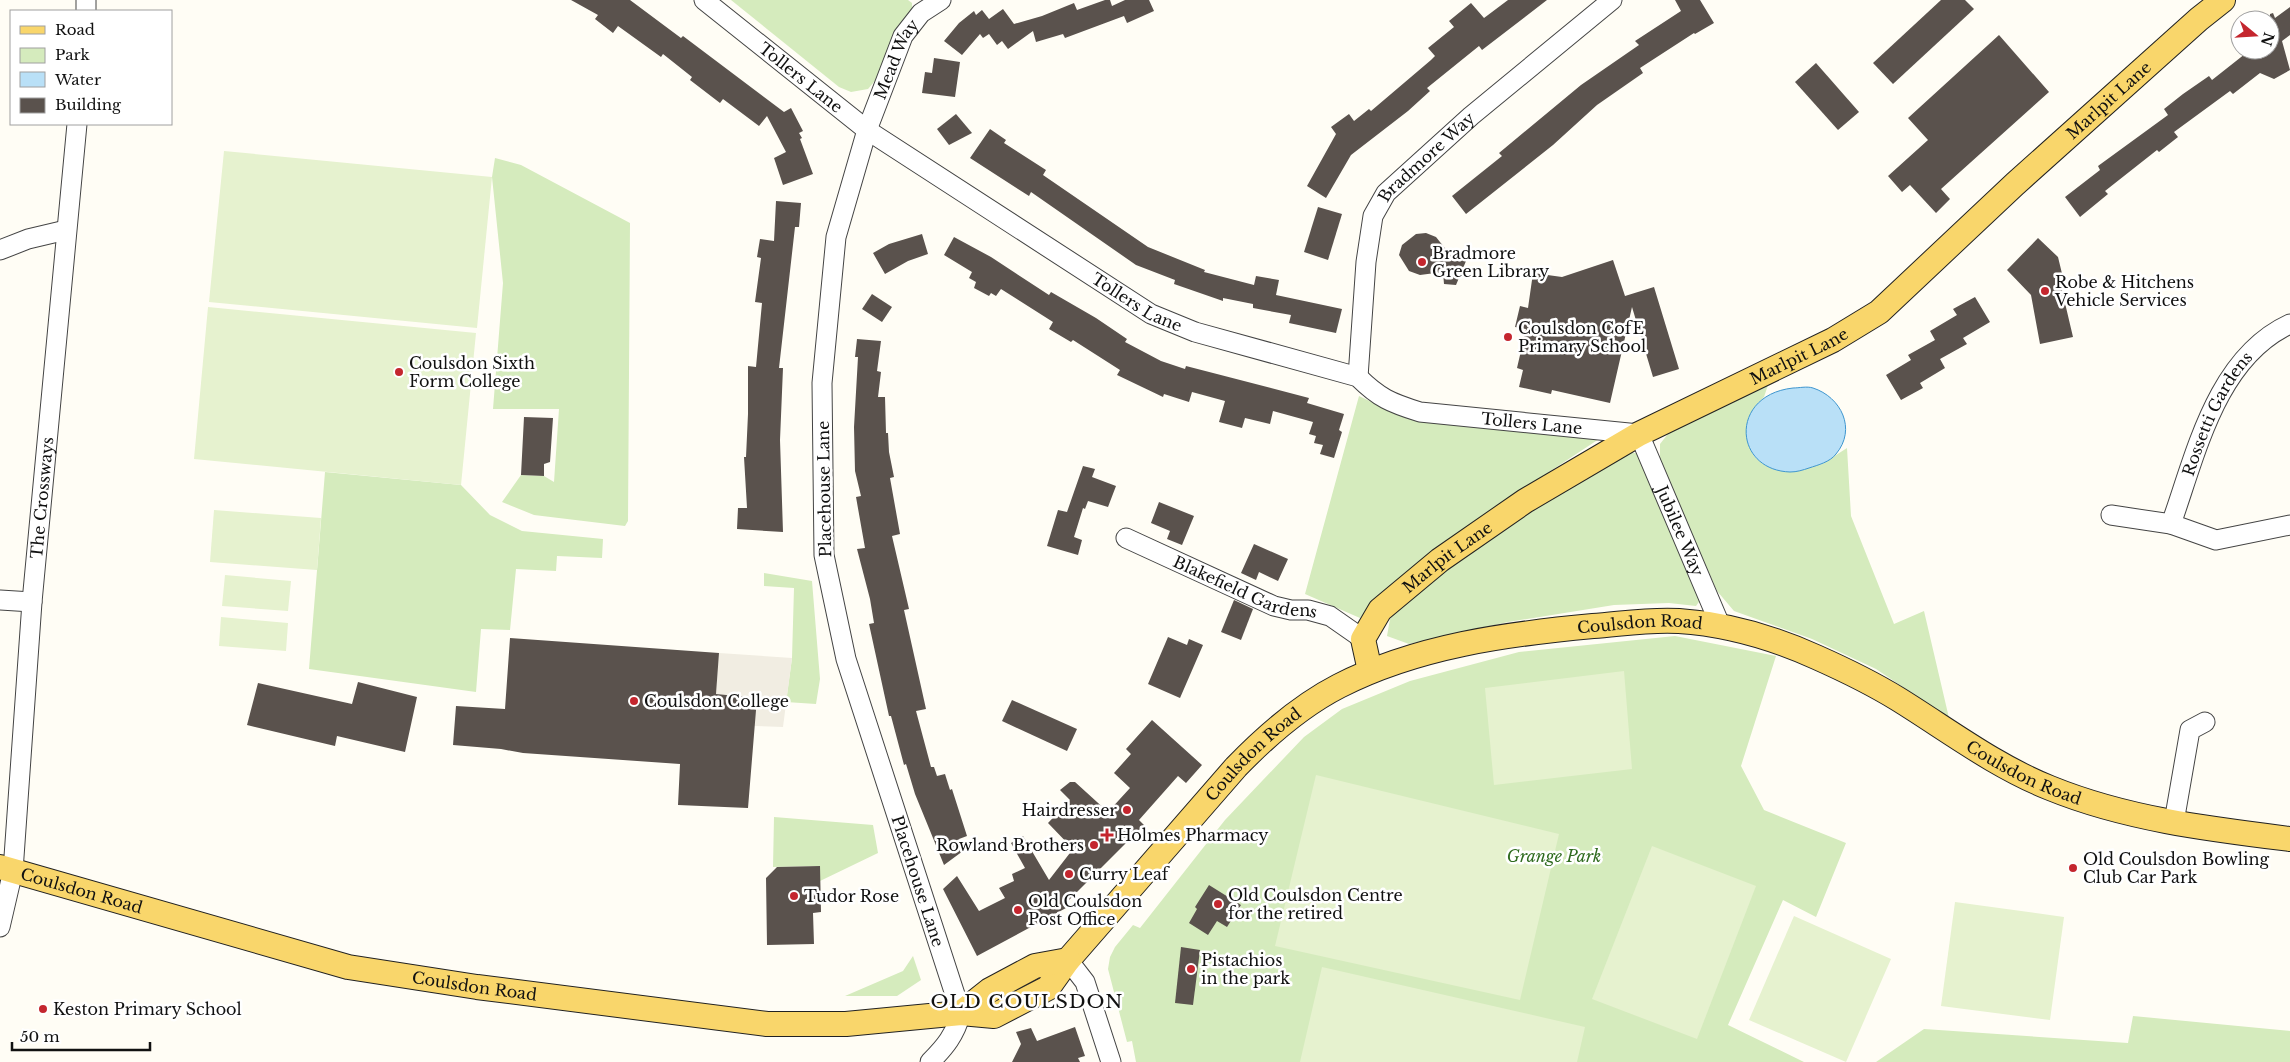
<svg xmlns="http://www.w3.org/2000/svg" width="2290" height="1062" font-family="'Libre Baskerville',serif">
	<rect width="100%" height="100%" fill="#fffdf5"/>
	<g fill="#d5ebbd">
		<polygon points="731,0 908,0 912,3 912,10 879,76 868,89 851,92 839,87"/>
		<polygon points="495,158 521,165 630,223 628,521 625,526 534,515 502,502 521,475 544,476 554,482 559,409 493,409 503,283 492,177"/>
		<polygon points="1769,382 1764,397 1754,408 1747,440 1754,456 1764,464 1791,472 1822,464 1847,448 1851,516 1894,624 1924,611 1949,718 1876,669 1812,639 1734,611 1717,591 1660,462 1660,444 1675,425"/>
		<path d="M1359,396L1406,418L1599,439C1516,494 1430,546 1360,618L1305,594Z"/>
		<polygon points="1622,453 1637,453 1673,527 1701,599 1696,606 1669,603 1614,605 1508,622 1409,644 1387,636 1390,619 1399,607 1444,571 1488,538"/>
		<polygon points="325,472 461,485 490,515 522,531 603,539 602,558 557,556 556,571 516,569 510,630 481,629 476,692 309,669"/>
		<polygon points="764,573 812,581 820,679 816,704 786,702 792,658 794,588 764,586"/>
		<polygon points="1675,636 1776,656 1741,766 1764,810 1846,843 1816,917 1783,900 1728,1025 1804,1062 1136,1062 1132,1041 1127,1042 1108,969 1110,957 1115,947 1133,925 1140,928 1225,820 1304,737 1342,709 1410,681 1519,652"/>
		<polygon points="774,817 873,825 878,853 820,881 819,866 773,867"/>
		<polygon points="913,956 921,980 897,996 845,996 903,971"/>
		<polygon points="2133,1016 2290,1031 2290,1062 1876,1062 1924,1029 2128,1043"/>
	</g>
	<g fill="#e6f2cf">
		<polygon points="224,151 492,177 477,328 209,302"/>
		<polygon points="208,307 476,333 461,485 194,459"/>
		<polygon points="214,510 321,518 317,570 210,562"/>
		<polygon points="225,575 291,581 288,611 222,606"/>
		<polygon points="221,617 288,623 286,651 219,646"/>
		<polygon points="1624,671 1632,769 1494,785 1485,688"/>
		<polygon points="1316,775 1559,834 1520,1000 1275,946"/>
		<polygon points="1652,846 1756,886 1697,1039 1592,999"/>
		<polygon points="1955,902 2064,917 2050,1020 1941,1006"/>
		<polygon points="1794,916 1891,959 1846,1062 1749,1020"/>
		<polygon points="1322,967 1585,1027 1577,1062 1300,1062"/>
	</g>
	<polygon fill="#f1ede2" points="719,653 792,658 783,727 754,726 716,694"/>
	<path fill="#b9e0f7" stroke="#3f96cf" d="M1793,388C1799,388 1807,386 1813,388C1841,397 1857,429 1836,454C1830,462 1818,465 1809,468C1803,470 1797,472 1790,472C1733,470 1729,395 1793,388Z"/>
	<g fill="#5a524d">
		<polygon points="571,0 630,0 681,38 683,36 784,112 791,108 803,131 799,133 802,138 800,139 813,174 783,185 774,158 786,152 767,116 759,126 723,99 720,103 690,80 692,77 663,54 661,57 618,26 613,33 595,19 598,15"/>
		<polygon points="1105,0 1110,0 1112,6 1125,0 1149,0 1154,11 1127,23 1124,16 1065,38 1063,34 1036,42 1033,31 1008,49 1002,41 997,45 989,34 983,38 980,34 962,55 944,41 959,23 974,11 976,15 982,10 989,19 1003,9 1014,24 1042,16 1074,3 1077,10"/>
		<polygon points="1508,0 1547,0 1482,50 1479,46 1427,88 1430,91 1408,111 1351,155 1326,198 1307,186 1336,134 1331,127 1349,114 1354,121 1369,109 1371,111 1431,60 1435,56 1428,48 1454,27 1449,21 1471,3 1484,18"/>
		<polygon points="1675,0 1700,0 1714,23 1695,34 1694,33 1640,68 1643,73 1597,105 1553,145 1466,214 1452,196 1502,156 1499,153 1581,85 1639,45 1635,41 1681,11"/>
		<polygon points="1941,0 1965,0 1974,9 1893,84 1873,63"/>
		<polygon points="2290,7 2290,35 2282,41 2290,70 2274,79 2260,73 2233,94 2230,91 2174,132 2178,137 2159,152 2157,150 2105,191 2108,194 2080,217 2065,197 2100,170 2098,166 2168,115 2164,109 2183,94 2209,76 2212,80 2250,50 2270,50 2270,14 2273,13 2275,18"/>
		<polygon points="1999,35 2049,92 1941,189 1950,199 1936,213 1910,185 1902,192 1888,176 1928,140 1908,118"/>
		<polygon points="934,58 960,62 955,97 922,93 925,72 932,73"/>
		<polygon points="1816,63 1859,112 1838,130 1795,82"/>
		<polygon points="956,114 972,133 949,145 937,129"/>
		<polygon points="990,129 1006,140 1004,143 1046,170 1043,175 1148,247 1205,270 1204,272 1254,285 1256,276 1279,280 1276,295 1342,309 1336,333 1289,323 1291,315 1253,308 1253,304 1223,298 1223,301 1174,284 1175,280 1136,265 1031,192 1029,196 970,158"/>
		<polygon points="776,201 801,203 799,227 795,227 779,368 783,368 780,440 783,532 737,529 738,508 747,508 744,457 746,457 748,414 748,366 756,367 762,303 755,302 761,258 757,257 760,239 774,241"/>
		<polygon points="1318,207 1342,214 1328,260 1304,252"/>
		<polygon points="1426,233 1436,237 1452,257 1459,252 1466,261 1456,285 1444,284 1443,272 1420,275 1409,271 1399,255 1402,245 1416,234"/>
		<polygon points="922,234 928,254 908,261 885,274 873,253 889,244"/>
		<polygon points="954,237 991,257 1049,295 1051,292 1096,318 1127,339 1125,342 1161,361 1185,369 1186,366 1309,398 1307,403 1344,414 1339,430 1342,432 1334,458 1320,454 1323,445 1314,443 1316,436 1309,434 1313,422 1273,411 1270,424 1245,418 1242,428 1219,422 1225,401 1192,392 1189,402 1164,394 1163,397 1117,375 1120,370 1073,340 1071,342 1049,329 1053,322 1001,289 996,296 991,293 989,296 974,288 976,282 969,278 972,272 944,255"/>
		<polygon points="2038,238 2058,257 2065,286 2061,286 2073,337 2040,344 2031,295 2007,270"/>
		<polygon points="1613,260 1625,296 1654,287 1679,369 1653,377 1632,307 1610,403 1552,390 1551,394 1519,387 1523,370 1517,368 1526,329 1515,327 1520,306 1528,308 1533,273 1562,277"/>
		<polygon points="872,294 892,307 882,322 862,309"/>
		<polygon points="1975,297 1990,322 1963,338 1967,344 1940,359 1945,368 1920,383 1923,388 1901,400 1886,375 1911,360 1908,355 1935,340 1930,331 1957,315 1953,309"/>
		<polygon points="857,339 881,341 877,371 881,372 878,397 885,397 886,433 888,433 889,452 894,477 890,478 900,534 892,536 909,609 904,610 926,709 916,711 931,767 934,767 937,776 945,774 950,790 952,789 967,836 959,839 963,851 944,865 915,794 906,764 904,765 891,716 889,716 869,624 874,623 870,599 857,549 865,548 856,497 861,496 855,471 854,427 858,357 855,357"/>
		<polygon points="524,417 553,418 550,462 544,464 544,476 521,475"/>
		<polygon points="1083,466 1095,469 1092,477 1116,486 1108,507 1088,501 1085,509 1083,508 1074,537 1082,540 1078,555 1047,546 1058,510 1067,512"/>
		<polygon points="1159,502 1194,516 1182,545 1167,539 1170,531 1151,523"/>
		<polygon points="1254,544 1288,559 1278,581 1259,572 1256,580 1241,573"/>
		<polygon points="1234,600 1253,609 1241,640 1221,632"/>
		<polygon points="1168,637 1187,645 1189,639 1203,645 1180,698 1148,684"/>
		<polygon points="510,638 719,653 716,694 757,698 748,808 678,805 680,764 523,753 501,749 453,745 456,706 505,709"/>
		<polygon points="358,682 417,697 405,752 337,736 335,746 247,725 258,683 352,704"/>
		<polygon points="1012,700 1077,729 1067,751 1002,721"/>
		<polygon points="1152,720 1202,765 1186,783 1178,776 1139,820 1144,825 1064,905 1066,908 977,956 943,889 957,876 979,911 1005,898 999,888 1014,881 1012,874 1025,868 1011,843 1023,836 1049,880 1073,849 1048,823 1070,800 1060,790 1070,782 1075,782 1108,812 1130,788 1114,773 1131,754 1126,749"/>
		<polygon points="820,866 821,912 813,913 814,944 767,945 766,878 777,867"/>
		<polygon points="1209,885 1241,905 1227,927 1217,921 1208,935 1189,923 1197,909 1195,907"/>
		<polygon points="1181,947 1200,950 1193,1005 1175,1003"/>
		<polygon points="1075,1027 1085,1056 1078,1058 1080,1062 1012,1062 1021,1044 1016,1032 1031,1028 1037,1041"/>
	</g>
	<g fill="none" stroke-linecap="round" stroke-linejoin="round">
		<g stroke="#444" stroke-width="21">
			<g id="minor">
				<path id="s1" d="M704,0L867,130L1151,314L1195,332L1358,377C1379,398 1391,403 1420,412L1639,434L1721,627"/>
				<polyline points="86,11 86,0"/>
				<polyline points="0,250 28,239 66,230"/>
				<path id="s2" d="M1358,377L1366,262L1373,216L1386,193L1471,116L1612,0"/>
				<polyline points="2111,515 2171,524 2216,540 2290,525"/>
				<path id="s3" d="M2171,524C2196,454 2216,358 2290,324"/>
				<path id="s4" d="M1126,538L1274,606L1291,610H1308L1330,616L1363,639"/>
				<polyline points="0,600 32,602"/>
				<polyline points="2174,822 2190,730 2205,722"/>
				<path id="s5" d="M0,927L13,871L32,602L77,124"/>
				<polyline points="1068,960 1085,982 1111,1062"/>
				<path id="s6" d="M930,1062C945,1047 955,1035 961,1013L846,659L824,555L822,383L836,237L867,130L903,36L921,13L941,0"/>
			</g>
		</g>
		<g stroke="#222" stroke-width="26">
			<g id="major">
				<path id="s7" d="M1370,671L1363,639L1380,610L1440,560L1525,501L1639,434L1833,340L1879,312L2015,184L2199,19L2223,0"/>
				<path id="s8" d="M0,867L348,967L477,987L767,1024H846L961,1013L994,1016L1048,988L1068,960L1236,767C1266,736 1300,706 1339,686C1417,646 1507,634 1593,626C1621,624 1650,619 1679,621C1725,624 1774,638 1816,657C1843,669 1872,683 1898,699C1948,730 1995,766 2050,788C2126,819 2209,829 2290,839"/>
				<polyline points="961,1013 990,990 1035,966 1068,960"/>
			</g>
		</g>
		<use href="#minor" stroke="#fff" stroke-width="19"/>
		<use href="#major" stroke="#f9d66b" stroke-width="24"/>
	</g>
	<g fill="#c4262e" stroke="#fff" stroke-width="2">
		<circle cx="1422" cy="262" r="5"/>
		<circle cx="2045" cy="291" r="5"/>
		<circle cx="1508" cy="337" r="5"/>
		<circle cx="399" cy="372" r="5"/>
		<circle cx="634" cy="701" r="5"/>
		<circle cx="1127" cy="810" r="5"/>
		<path d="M1104.5 827.5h5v5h5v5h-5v5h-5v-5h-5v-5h5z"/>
		<circle cx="1094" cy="845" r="5"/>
		<circle cx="2073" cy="868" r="5"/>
		<circle cx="1069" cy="874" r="5"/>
		<circle cx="794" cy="896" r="5"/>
		<circle cx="1218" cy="904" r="5"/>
		<circle cx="1018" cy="910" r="5"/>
		<circle cx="1191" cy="969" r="5"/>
		<circle cx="43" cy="1009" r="5"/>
	</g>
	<g text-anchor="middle" stroke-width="5" stroke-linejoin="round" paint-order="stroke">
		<g font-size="16" fill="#111" stroke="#fff">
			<text dy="6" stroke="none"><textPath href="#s6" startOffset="1044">Mead Way</textPath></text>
			<text dy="6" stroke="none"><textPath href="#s1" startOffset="124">Tollers Lane</textPath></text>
			<text dy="6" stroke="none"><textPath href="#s7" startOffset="962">Marlpit Lane</textPath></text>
			<text dy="6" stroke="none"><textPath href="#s2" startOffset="242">Bradmore Way</textPath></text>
			<text dy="6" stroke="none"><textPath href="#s1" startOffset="529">Tollers Lane</textPath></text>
			<text dy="6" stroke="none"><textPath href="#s7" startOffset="558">Marlpit Lane</textPath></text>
			<text dy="6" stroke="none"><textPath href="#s3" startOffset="120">Rossetti Gardens</textPath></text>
			<text dy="6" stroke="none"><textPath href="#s1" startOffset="948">Tollers Lane</textPath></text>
			<text transform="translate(824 489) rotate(-91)" y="6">Placehouse Lane</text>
			<text dy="6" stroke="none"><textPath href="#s5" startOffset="432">The Crossways</textPath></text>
			<text dy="6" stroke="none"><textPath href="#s1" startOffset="1161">Jubilee Way</textPath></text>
			<text dy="6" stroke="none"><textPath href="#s7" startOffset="152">Marlpit Lane</textPath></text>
			<text dy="6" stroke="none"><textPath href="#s4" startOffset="130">Blakefield Gardens</textPath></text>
			<text dy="6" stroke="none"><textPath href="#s8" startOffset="1805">Coulsdon Road</textPath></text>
			<text dy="6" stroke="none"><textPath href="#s8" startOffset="1385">Coulsdon Road</textPath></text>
			<text dy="6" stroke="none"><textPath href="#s8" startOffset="2225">Coulsdon Road</textPath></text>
			<text transform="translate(918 881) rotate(72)" y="6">Placehouse Lane</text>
			<text dy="6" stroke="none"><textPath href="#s8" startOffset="85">Coulsdon Road</textPath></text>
			<text dy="6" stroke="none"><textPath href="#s8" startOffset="490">Coulsdon Road</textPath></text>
		</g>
		<g font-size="16" fill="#111" stroke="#fff" text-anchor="start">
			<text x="1432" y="259">Bradmore<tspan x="1432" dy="18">Green Library</tspan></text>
			<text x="2055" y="288">Robe &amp; Hitchens<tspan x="2055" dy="18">Vehicle Services</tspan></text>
			<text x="1518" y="334">Coulsdon CofE<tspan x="1518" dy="18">Primary School</tspan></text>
			<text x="409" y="369">Coulsdon Sixth<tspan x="409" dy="18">Form College</tspan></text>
			<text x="644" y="707">Coulsdon College</text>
			<text x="1117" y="816" text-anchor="end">Hairdresser</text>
			<text x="1117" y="841">Holmes Pharmacy</text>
			<text x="1084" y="851" text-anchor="end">Rowland Brothers</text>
			<text x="2083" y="865">Old Coulsdon Bowling<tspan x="2083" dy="18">Club Car Park</tspan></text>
			<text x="1079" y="880">Curry Leaf</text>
			<text x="1228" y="901">Old Coulsdon Centre<tspan x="1228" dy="18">for the retired</tspan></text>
			<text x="804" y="902">Tudor Rose</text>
			<text x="1028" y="907">Old Coulsdon<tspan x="1028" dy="18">Post Office</tspan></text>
			<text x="1201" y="966">Pistachios<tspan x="1201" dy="18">in the park</tspan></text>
			<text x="53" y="1015">Keston Primary School</text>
		</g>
		<g font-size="16" font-style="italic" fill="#2f6b1f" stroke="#fff">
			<text x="1554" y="862">Grange Park</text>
		</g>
		<g font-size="19" letter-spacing="1" fill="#111" stroke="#fff">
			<text x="1027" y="1008">OLD COULSDON</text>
		</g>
	</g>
	<rect x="10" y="10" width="162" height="115" fill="#ffffff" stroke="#a0a0a0"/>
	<rect x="20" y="26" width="25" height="8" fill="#f9d66b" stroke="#a0a0a0"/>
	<text x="55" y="35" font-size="15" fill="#111111">Road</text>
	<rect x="20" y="48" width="25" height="15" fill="#d5ebbd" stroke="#a0a0a0"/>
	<text x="55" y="60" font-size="15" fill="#111111">Park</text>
	<rect x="20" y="72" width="25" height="15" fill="#b9e0f7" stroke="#a0a0a0"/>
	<text x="55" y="85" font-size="15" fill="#111111">Water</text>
	<rect x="20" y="98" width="25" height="15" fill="#5a524d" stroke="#a0a0a0"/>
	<text x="55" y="110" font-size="15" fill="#111111">Building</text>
	<g transform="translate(2255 35) rotate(108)"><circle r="24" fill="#ffffff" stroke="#a0a0a0"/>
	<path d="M0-4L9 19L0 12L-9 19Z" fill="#c4262e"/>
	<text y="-8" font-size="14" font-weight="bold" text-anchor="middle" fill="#111111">N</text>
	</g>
	<path d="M12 1042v8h138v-8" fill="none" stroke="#111111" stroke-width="2.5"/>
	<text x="20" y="1042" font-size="15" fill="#111111" stroke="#ffffff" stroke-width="4" paint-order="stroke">50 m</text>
</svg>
